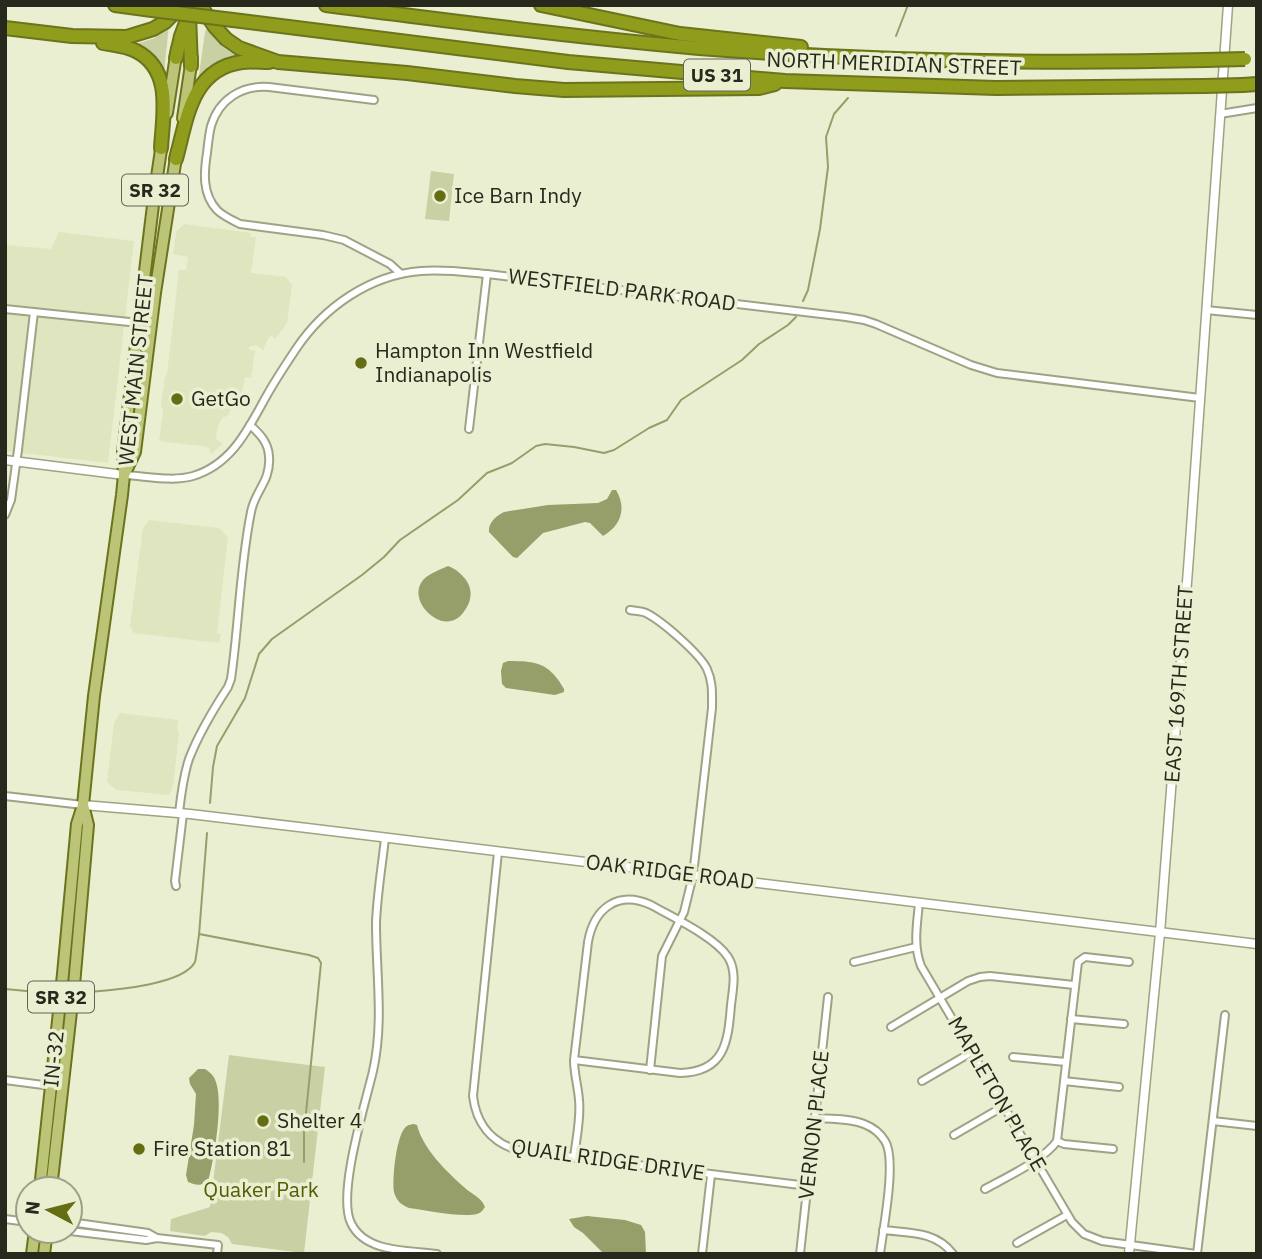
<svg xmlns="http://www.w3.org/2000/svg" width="1262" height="1259" font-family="'IBM Plex Sans',sans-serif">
	<rect width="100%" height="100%" fill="#eaefd1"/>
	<g fill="#dfe5bf">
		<polygon points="184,224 251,233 250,237 256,237 251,273 286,277 292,285 287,323 275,339 272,336 269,337 263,350 256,345 249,347 249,350 255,351 251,378 245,377 242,392 227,416 222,418 218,426 216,439 223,444 211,454 209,447 159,441 163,412 161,405 165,377 167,374 179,270 186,270 188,257 173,254 176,232"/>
		<polygon points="59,232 134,241 108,463 5,451 5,245 51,249"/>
		<polygon points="149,520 219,528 228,537 217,633 221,634 219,643 134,633 130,626 143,528"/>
		<polygon points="120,713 178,720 177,728 179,734 173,786 169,795 117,790 107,782 114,723"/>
	</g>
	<g fill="#c9d0a4">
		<polygon points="169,25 164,73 162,75 133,45 155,38"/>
		<path d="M207,27C215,42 225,50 240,57L198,81L205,32Z"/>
		<polygon points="431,171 454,174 449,221 425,219"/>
		<polygon points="229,1055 325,1067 304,1253 232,1244 228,1237 221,1233 211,1232 205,1236 170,1231 171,1219 210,1207"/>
	</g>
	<g fill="#969e6a">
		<path d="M612,490H616C627,508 621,526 603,536L590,523L585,522L543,533L517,558L513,557L489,532C488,523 496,516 504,512L548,505L598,503L607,499Z"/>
		<path d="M448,566C457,569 469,580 470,589C472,596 469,605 465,610C447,640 408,604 421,583C426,574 440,570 448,566Z"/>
		<path d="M508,661C537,661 549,663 564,689V692L555,695L506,688L502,684L501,671L503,663Z"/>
		<path d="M198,1069H205C208,1071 211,1073 213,1076C226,1094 214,1160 208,1182C201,1186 195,1185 188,1182L186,1175L194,1125L196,1094L190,1084L189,1078Z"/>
		<path d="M414,1124L417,1125C423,1149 446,1171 465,1188C473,1195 481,1197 485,1207C482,1211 482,1212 477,1214C461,1218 426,1210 409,1208C401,1205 396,1200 394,1192C392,1179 396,1140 404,1129C407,1125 408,1125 414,1124Z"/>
		<polygon points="587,1216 625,1220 641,1225 645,1232 646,1254 604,1254 583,1233 574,1227 569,1219"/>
	</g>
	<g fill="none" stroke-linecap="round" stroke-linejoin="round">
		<g stroke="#969e6a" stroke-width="2">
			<polyline points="896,36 908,5"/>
			<polyline points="803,301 808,290 820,229 828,167 826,137 834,114 848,98"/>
			<polyline points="210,803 213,767 217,746 245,698 259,654 272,639 362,575 384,557 400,540 458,500 487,473 512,463 536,446 545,444 574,447 604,453 614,450 649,428 667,420 681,400 742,360 759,344 788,325 796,317"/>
			<polyline points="199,934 309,955 318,958 321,963 304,1133 304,1162"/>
			<polyline points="5,989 48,993"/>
			<path d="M89,992C113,990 183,985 195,962C196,959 198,941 199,935L207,833"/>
		</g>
		<g stroke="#9ea386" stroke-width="10">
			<g id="minor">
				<path d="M374,100L269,87C242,85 219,99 211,126C209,134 208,144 207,153C204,172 202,194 217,210C223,216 232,220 240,224L323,235L344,240L390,264L401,274"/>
				<polyline points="1220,114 1257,108"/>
				<polyline points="5,309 139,323"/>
				<polyline points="1206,310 1257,315"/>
				<polyline points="469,429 487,274"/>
				<path d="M124,475C146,476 172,482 193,476C233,464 249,427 267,395C276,379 286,364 296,349C324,307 370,275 421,271C443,269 465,272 487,274L846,317L864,320L876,324L971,365L997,373L1200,398"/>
				<polyline points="5,515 11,500 18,450 34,312"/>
				<path d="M630,610C635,611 641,611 646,613C662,621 700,654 707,669C713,682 712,694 712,708L693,875L684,912L662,956L650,1070"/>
				<polyline points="5,796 83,805"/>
				<path d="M179,813C181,795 183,777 189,759C199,733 213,710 228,687L231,679C239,623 240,566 251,512C255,490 271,482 269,456C268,442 260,434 250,425"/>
				<path d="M385,838C382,866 377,895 376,923C376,973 384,1022 373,1071C365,1105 337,1194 351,1223C365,1253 408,1250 437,1254"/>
				<path d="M498,852L473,1096C476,1123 491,1142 517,1150L808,1186"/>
				<polyline points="176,886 175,881 183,814"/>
				<path d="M919,903C917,925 913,945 921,966L1072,1222L1084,1234L1102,1241L1196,1254"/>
				<polyline points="854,962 916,947"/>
				<polyline points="1071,1019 1124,1024"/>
				<polyline points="891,1027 968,981 980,977 990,976 1074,985"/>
				<polyline points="1013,1057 1066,1062"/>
				<polyline points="5,1080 51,1086"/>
				<polyline points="922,1081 972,1052"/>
				<polyline points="1064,1081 1119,1087"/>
				<path d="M815,1118C831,1119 849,1118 864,1124C872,1127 880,1133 885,1141C897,1160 883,1229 880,1254"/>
				<polyline points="1213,1121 1257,1126"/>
				<polyline points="954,1135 1004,1106"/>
				<polyline points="1057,1141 1064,1144 1113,1149"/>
				<path d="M574,1158C576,1139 581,1119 579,1100C578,1086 574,1074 574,1060L588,942C594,908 618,890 651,905C672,917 715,937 728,957C737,971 733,988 731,1005C728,1042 725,1072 680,1073L574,1060"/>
				<path d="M985,1189C1005,1178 1045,1159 1057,1141L1078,962L1085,957L1129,962"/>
				<polyline points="5,1219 28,1222"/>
				<polyline points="70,1222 148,1233 157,1238"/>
				<path d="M883,1230C909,1233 936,1231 953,1254"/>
				<polyline points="70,1231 146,1240 157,1238 218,1245 217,1254"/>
				<polyline points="1017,1243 1067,1215"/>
				<polyline points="702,1254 711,1175"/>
				<polyline points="800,1254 828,997"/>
				<polyline points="1197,1254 1225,1015"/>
			</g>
		</g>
		<g stroke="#9ea386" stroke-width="11">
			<g id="tertiary">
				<polyline points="5,460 124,475"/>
				<polyline points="83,805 190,814 307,828 1257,944"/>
				<polyline points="1129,1254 1160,933 1189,556 1228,5"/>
			</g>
		</g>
		<g stroke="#6b741c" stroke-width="14">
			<g id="primary">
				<polyline points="167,113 177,49"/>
				<polyline points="183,118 192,58"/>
				<polyline points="125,473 135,452 155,293 177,151"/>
				<polyline points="40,1189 63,974 77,824 83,805 94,696 122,495 124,475 123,452 154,197 162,143"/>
				<polyline points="51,1189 74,985 88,825 83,805"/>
				<polyline points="32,1254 35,1231"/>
				<polyline points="44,1254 47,1231"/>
			</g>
		</g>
		<g stroke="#6b741c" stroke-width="16">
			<g id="motorway">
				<polyline points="115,5 152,10"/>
				<polyline points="200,5 215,27 226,39 239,48 278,62 407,73 515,86 564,90 759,88 775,84"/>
				<path d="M326,5C450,21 574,37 699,48C867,61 1037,64 1206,60"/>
				<polyline points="541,5 680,34 801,47"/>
				<polyline points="188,7 189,15 191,66"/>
				<polyline points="233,20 568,62 785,81 996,88 1204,86"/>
				<polyline points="5,28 72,36 127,37 153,29 165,22 182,5"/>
				<path d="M103,43C114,45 126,46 136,51C173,70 163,114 161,148"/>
				<polyline points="176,58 181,36 187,20"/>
				<polyline points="1243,85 1257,84"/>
				<path d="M176,159C187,119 191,69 242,62C250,61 260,62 269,62"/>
			</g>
		</g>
		<use href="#minor" stroke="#fff" stroke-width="6"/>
		<use href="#tertiary" stroke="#fff" stroke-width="8"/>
		<use href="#primary" stroke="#bcc477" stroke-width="10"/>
		<use href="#motorway" stroke="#909c1c" stroke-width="12"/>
		<g stroke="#6b741c" stroke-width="16" stroke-linecap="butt">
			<g id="motorway-bridge">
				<polyline points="152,10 233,20"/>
				<polyline points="1206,60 1245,59"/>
				<polyline points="1204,86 1243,85"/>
			</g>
		</g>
		<use href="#motorway-bridge" stroke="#909c1c" stroke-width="12"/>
	</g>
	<g fill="#656d13" stroke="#eaefd1" stroke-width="2.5">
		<circle cx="440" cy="196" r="7"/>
		<circle cx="361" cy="363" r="7"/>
		<circle cx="177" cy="399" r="7"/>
		<circle cx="263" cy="1121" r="7"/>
		<circle cx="139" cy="1149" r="7"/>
	</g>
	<g text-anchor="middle" stroke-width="7" stroke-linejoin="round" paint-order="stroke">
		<g fill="#eaefd1" stroke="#626453" stroke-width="2">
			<rect x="684" y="59.5" width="66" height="31" rx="5"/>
			<rect x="122" y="174.5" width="66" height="31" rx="5"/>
			<rect x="28" y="981.5" width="66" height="31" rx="5"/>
		</g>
		<g font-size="19" font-weight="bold" fill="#27291d">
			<text x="717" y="82">US 31</text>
			<text x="155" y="197">SR 32</text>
			<text x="61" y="1004">SR 32</text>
		</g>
		<g font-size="21" fill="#27291d" stroke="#eaefd1">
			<text transform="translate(894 64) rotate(2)" y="7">NORTH MERIDIAN STREET</text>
			<text transform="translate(622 290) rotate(7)" y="7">WESTFIELD PARK ROAD</text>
			<text transform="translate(136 370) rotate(-84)" y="7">WEST MAIN STREET</text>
			<text transform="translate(1179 684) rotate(-86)" y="7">EAST 169TH STREET</text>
			<text transform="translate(670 872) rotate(7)" y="7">OAK RIDGE ROAD</text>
			<text transform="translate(54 1059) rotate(-84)" y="7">IN-32</text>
			<text transform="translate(997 1094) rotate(60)" y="7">MAPLETON PLACE</text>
			<text transform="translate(814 1125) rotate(-84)" y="7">VERNON PLACE</text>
			<text transform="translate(608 1160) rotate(8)" y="7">QUAIL RIDGE DRIVE</text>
		</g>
		<g font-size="21" fill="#27291d" stroke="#eaefd1" text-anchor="start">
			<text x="454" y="203">Ice Barn Indy</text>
			<text x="375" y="358">Hampton Inn Westfield<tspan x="375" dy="24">Indianapolis</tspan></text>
			<text x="191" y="406">GetGo</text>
			<text x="277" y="1128">Shelter 4</text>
			<text x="153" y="1156">Fire Station 81</text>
		</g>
		<g font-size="21" fill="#565d04" stroke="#eaefd1">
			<text x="261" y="1197">Quaker Park</text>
		</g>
	</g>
	<rect width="1262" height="1259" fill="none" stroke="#27291d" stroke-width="14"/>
	<g transform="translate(49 1210) rotate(277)"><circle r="33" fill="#eaefd1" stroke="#9ca089" stroke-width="2"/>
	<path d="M0-5L12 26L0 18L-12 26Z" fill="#656d13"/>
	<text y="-10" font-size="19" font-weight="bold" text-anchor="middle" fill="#27291d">N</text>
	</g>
</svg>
